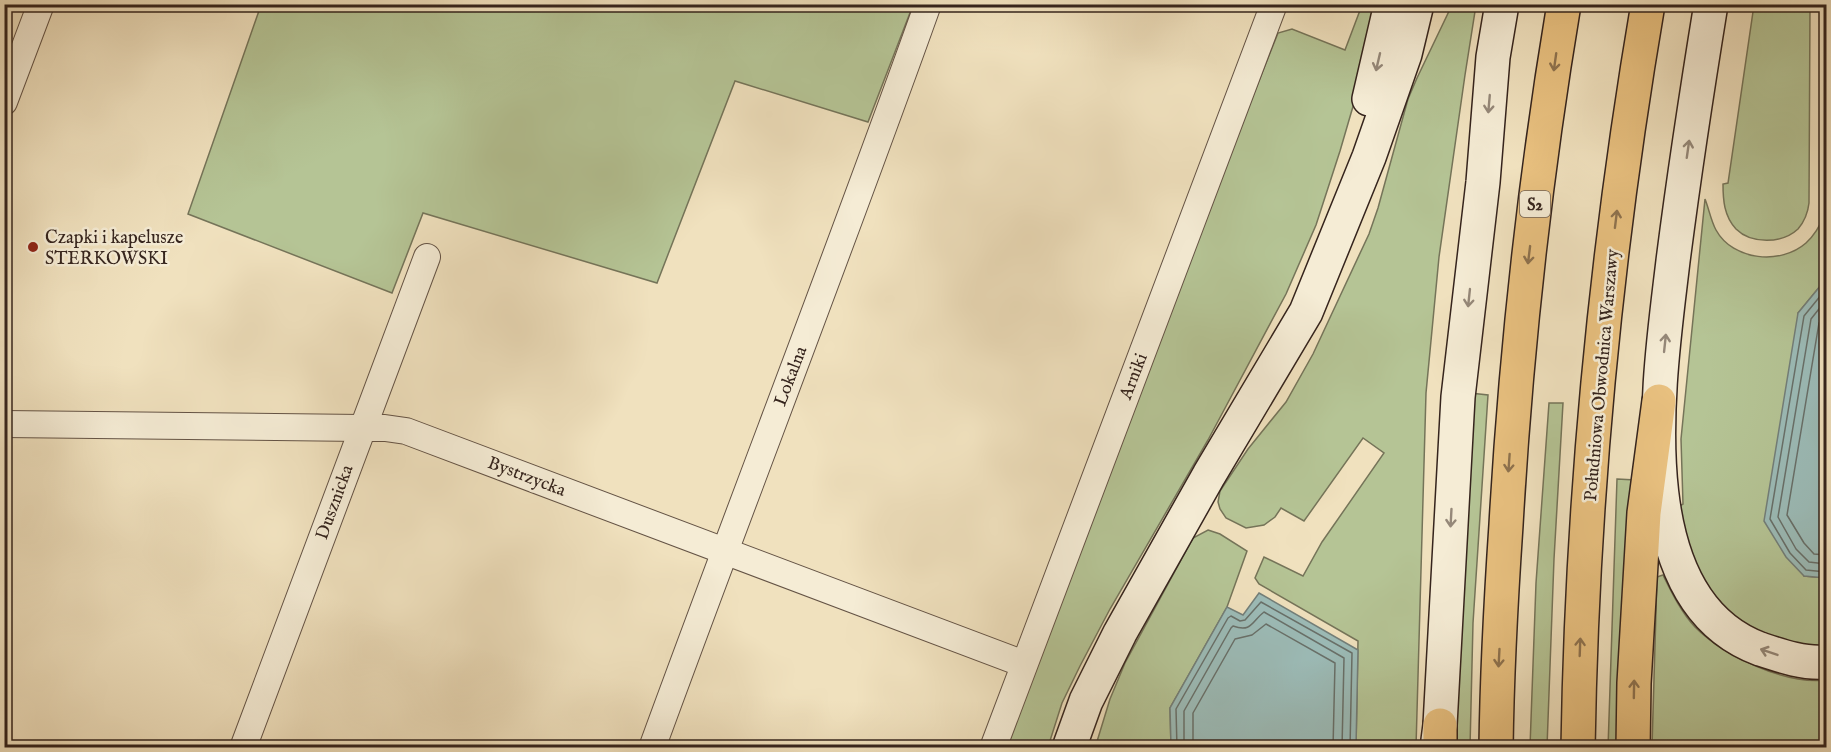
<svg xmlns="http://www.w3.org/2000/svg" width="1831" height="752" font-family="'IM FELL English',serif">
	<rect width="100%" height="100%" fill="#f0e1be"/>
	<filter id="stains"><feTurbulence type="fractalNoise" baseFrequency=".00333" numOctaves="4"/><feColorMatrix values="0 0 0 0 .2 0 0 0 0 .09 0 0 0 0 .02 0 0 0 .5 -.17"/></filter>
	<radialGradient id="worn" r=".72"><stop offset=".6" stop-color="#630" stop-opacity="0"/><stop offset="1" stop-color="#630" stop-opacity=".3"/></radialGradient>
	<g fill="#b5c495" stroke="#757459" stroke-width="1.5">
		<polygon points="261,5 261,4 913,5 868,122 735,81 657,283 423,213 392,293 188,214"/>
		<polygon points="1362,5 1380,5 1375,31 1340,151 1316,225 1286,294 1208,440 1110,609 1080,666 1062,703 1048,747 1004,748 1165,316 1278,33 1292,29 1345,50"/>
		<polygon points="1452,5 1476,5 1465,75 1439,257 1426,393 1416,747 1356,747 1358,641 1259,584 1255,578 1264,557 1303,576 1322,542 1384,453 1363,438 1304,521 1281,508 1275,517 1264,525 1246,528 1226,518 1220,509 1218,502 1220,491 1248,449 1286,402 1313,354 1369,234 1378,208 1408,99 1417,78"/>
		<path d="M1754,5H1810L1809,203C1808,212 1804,222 1798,229C1782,244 1751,244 1736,229C1724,216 1723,200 1723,184L1728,183Z"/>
		<path d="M1705,199C1709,209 1711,221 1716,230C1733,261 1781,265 1806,243C1816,234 1821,224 1826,212V279L1798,313L1804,576L1826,578V646H1802L1760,633L1736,618L1719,601L1704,582L1688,553L1678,507L1683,504L1681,439Z"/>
		<polygon points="1470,393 1488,395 1473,623 1470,747 1450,748"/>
		<polygon points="1549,403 1563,403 1554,559 1547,747 1530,747 1536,583"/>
		<polygon points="1617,479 1635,480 1622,747 1608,748"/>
		<polygon points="1208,530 1220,534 1247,551 1227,607 1170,708 1171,747 1095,748 1110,699 1125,663 1193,538"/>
		<path d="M1663,575C1672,593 1681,612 1695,627C1724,656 1786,685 1826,680V747H1652L1657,577Z"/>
	</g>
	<g fill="#9cbcb8" stroke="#737f7a" stroke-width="1.5">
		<polygon points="1826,279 1826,578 1804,576 1786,557 1764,521 1798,313"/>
		<polygon points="1259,593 1358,650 1356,747 1171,747 1170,708 1227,607 1243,615"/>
	</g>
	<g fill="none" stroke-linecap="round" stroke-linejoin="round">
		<g stroke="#68706a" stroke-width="1.5">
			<polyline points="1826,289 1804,316 1770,519 1790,553 1806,570 1826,572"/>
			<polyline points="1826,300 1811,319 1778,517 1796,549 1809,562 1826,564"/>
			<polyline points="1826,314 1819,323 1787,515 1804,543 1814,554 1826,555"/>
			<polyline points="1177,748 1176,709 1228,618 1231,616 1240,621 1245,620 1261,602 1352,653 1350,748"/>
			<path d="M1184,748V711L1231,628L1233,626C1252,633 1252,621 1264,612L1344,658L1342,748"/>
			<polyline points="1193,748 1193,713 1235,639 1252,635 1266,624 1335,663 1333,748"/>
		</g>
		<g stroke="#645345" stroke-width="28">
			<g id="street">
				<polyline points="4,102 41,4"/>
				<polyline points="4,424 362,428 385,428 406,431 1024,664"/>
				<polyline points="243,748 427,257"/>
				<path d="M652,748C743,499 839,253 928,4"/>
				<polyline points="993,748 1274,4"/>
			</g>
		</g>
		<g stroke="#35241d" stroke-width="36">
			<g id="secondary">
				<path d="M1711,4C1697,90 1684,175 1673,261C1660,373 1623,598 1760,649C1781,656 1804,664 1826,662"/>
				<polyline points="1369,99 1391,4"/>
				<polyline points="1069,748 1086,701 1120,633 1209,475 1306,312 1369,157 1405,54 1417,4"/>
				<polyline points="1437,748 1440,725 1458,397 1483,182 1493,57 1502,4"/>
			</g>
		</g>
		<g stroke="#35241d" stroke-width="36">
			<g id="highway">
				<polyline points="1440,748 1440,725"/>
				<path d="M1496,748C1497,673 1501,599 1506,525C1516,350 1535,177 1564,4"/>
				<path d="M1578,748C1582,499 1606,250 1648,4"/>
				<polyline points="1633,748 1634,683 1644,513 1659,401"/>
			</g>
		</g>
		<use href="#street" stroke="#f5ecd5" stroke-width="26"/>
		<use href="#secondary" stroke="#f5ecd5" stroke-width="33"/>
		<use href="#highway" stroke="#e8c07f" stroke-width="33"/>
	</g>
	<defs><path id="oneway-shaft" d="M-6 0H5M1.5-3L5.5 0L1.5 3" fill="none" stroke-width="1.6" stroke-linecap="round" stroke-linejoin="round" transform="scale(1.5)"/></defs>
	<g stroke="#958879">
		<use href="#oneway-shaft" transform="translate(1378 62) rotate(103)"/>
		<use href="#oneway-shaft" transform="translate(1489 104) rotate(95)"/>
		<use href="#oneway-shaft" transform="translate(1688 149) rotate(-82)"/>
		<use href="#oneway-shaft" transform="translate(1469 298) rotate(96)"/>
		<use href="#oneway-shaft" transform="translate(1665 343) rotate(-84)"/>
		<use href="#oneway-shaft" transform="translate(1451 518) rotate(93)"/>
		<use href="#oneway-shaft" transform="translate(1769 652) rotate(-161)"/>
	</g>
	<g stroke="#8e724e">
		<use href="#oneway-shaft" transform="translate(1555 62) rotate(98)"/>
		<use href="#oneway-shaft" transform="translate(1616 219) rotate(-83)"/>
		<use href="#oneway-shaft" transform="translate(1529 255) rotate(97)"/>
		<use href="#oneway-shaft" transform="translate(1509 463) rotate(94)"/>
		<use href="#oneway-shaft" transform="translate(1580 647) rotate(-88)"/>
		<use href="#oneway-shaft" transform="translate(1499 658) rotate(93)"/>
		<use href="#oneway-shaft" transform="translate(1634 689) rotate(-89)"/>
	</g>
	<circle fill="#8f2418" stroke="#f5ecd5" stroke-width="2" cx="33" cy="247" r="6"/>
	<g text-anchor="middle" stroke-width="5" stroke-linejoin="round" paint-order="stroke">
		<rect fill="#f5ecd5" stroke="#6f6054" stroke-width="1.5" x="1520" y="191" width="30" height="26" rx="4.5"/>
		<g font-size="16" font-weight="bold" fill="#35241d">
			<text x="1535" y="210">S2</text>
		</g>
		<g font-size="18" fill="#35241d" stroke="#f5ecd5" text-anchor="start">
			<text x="45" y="243">Czapki i kapelusze<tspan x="45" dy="21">STERKOWSKI</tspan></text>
		</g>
		<g font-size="18" fill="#35241d" stroke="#f5ecd5">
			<text transform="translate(1601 375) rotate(-85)" y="6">Południowa Obwodnica Warszawy</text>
			<text transform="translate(790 376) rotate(-69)" y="6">Lokalna</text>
			<text transform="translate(1133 376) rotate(-69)" y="6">Arniki</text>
			<text transform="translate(527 476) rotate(21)" y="6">Bystrzycka</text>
			<text transform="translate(334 502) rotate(-70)" y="6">Dusznicka</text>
		</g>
	</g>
	<rect width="1831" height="752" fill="none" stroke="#f0e1be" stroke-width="24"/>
	<rect x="6" y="6" width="1819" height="740" fill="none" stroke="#35241d" stroke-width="3"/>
	<rect x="12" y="12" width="1807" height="728" fill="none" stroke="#35241d" stroke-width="1.5"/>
	<rect width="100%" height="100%" filter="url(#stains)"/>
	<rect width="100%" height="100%" fill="url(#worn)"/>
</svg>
